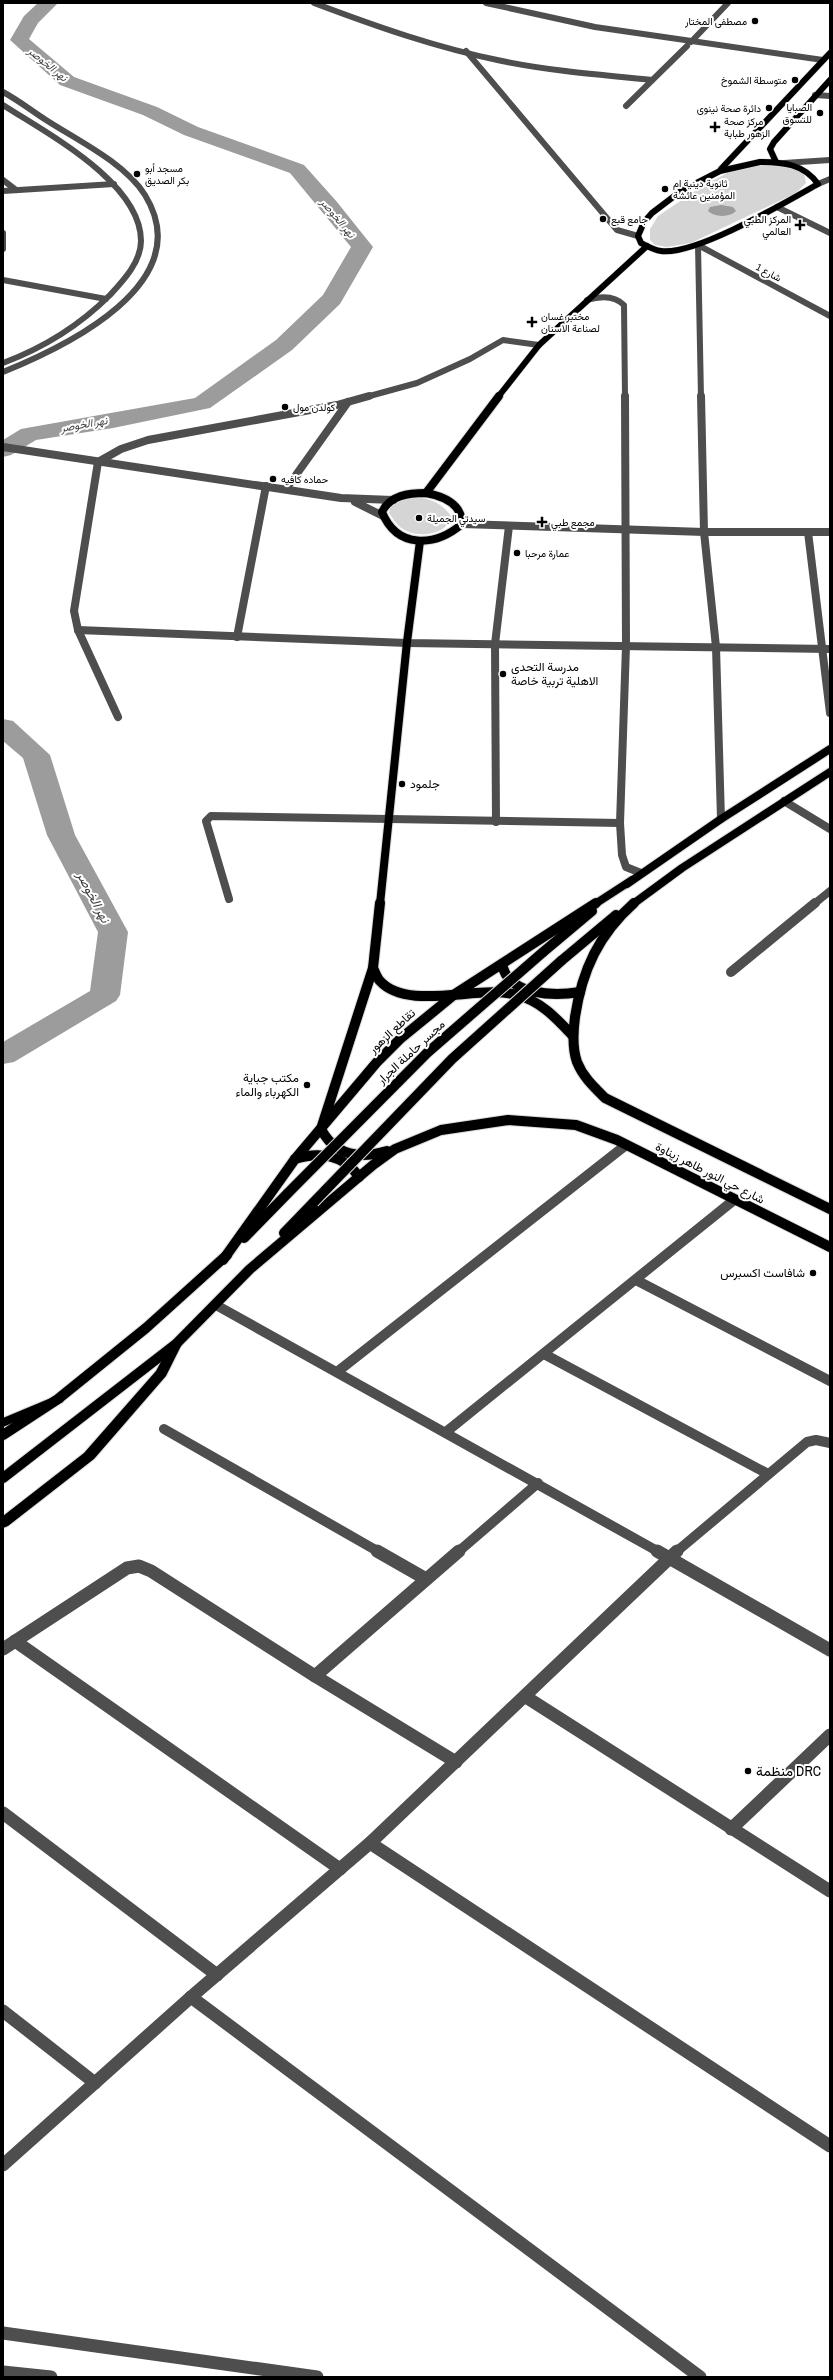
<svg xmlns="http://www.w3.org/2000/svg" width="833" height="2380" font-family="'Archivo Narrow',Vazirmatn,sans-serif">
	<rect width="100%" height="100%" fill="#fff"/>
	<g fill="#d5d5d5">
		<polygon points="767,164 792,167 804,173 806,183 796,193 691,243 667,247 655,245 650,240 650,229 658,216 698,189 729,172"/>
		<path d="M418,497C433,500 443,504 451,516C449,520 448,525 445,527C433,537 409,537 398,525C395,522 392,517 389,513L391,504L403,499Z"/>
	</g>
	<path fill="#9c9c9c" d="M721,205L733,207L736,211C729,218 714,217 708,211L710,207Z"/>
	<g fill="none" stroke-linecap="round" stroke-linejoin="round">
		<g fill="#9c9c9c" fill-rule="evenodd">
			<polygon points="38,3 58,3 38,23 29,39 74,77 157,107 198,127 304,165 337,202 373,247 340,304 292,350 210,408 113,428 36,440 11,455 3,457 3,440 21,429 195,398 276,340 323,295 351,247 290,173 184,135 143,115 60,85 10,40 24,16"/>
			<polygon points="3,719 13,721 50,755 75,835 128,932 120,995 116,1001 14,1062 3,1064 3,1042 90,991 98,932 47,835 23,758 3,741"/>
		</g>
		<g stroke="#dbdbdb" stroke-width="7">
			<g id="major-far2">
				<path d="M760,162C783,162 804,164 818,184C786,202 695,256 661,251C654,250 647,246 641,243L638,236L644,222L652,213L681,191L720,171Z"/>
				<polyline points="776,162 770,149 774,142 830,80"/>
				<polyline points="721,169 830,53"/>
				<polyline points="498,397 539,345 647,246"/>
			</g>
		</g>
		<g stroke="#dbdbdb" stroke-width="10">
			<g id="major-far1">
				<polyline points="426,493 499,396"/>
				<path d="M426,493C443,496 462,504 462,524C435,547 397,549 382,512C390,495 409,493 426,493Z"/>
				<polyline points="627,884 721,819 830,749"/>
				<polyline points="380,904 407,642 420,541"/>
				<polyline points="595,904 632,880"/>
				<polyline points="633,904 682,868 830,772"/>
			</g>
		</g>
		<g stroke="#dbdbdb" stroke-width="12">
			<g id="major">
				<path d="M380,903L373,968L321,1129C335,1156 360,1159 387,1151"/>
				<path d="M634,903C599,934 582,970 575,1017C573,1032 572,1048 577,1062C583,1077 594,1087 605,1098L830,1209"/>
				<polyline points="542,953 592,911"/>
				<polyline points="561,961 616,915"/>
				<path d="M502,964C508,996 555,996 580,992"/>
				<path d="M373,968C375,972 377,978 380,981C408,1012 481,984 517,995C541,1001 557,1019 573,1036"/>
				<path d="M295,1159C319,1151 345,1155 359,1177"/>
				<polyline points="284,1233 314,1202"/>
				<polyline points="244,1238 288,1193"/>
				<polyline points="223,1260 295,1159 377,1062 400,1039 455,994 596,903"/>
				<polyline points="3,1435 58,1399 146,1328 227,1255"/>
				<polyline points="3,1478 176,1344 250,1269 373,1165 395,1149 441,1130 508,1120 576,1125 617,1140 830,1247"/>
			</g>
		</g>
		<g stroke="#dbdbdb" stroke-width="2">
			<g id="highway">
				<polygon points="176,1340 182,1344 166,1376 94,1459 8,1526 3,1528 3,1516 84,1453 156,1371 172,1341"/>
				<polygon points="58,1395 63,1396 64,1399 63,1402 3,1427 3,1418"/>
			</g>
		</g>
		<g stroke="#4e4e4e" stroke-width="6">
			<path d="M314,3C375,26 437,48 502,61C551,71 602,75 652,80"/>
			<polyline points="486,3 595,27 823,60"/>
			<polyline points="691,42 728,3"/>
			<polyline points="466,51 617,230 638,236"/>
			<path d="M3,92C18,100 32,111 46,120C77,140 125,163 145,195C199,283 67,346 3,372"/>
			<polyline points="815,95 830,96"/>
			<path d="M3,105C46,133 141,182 141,241C141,262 123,281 110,295C79,326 43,348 3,363"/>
			<polyline points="626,106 687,46"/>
			<polyline points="784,163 830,160"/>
			<polyline points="3,180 16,190"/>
			<polyline points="818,184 830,179"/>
			<polyline points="3,191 114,184"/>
			<polyline points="777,207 830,233"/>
			<polyline points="3,233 3,249"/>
			<polyline points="3,280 106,299"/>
			<path d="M587,300C600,296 614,295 624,305L625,397"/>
			<polyline points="366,397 417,383 470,359 503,340 539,345"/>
			<polyline points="701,397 698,245 830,316"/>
		</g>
		<g stroke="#4e4e4e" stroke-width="8">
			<polyline points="625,396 626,646 620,823 622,855 626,867 641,873"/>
			<polyline points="701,396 704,532 716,647 721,819"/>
			<polyline points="3,447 341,498 393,500"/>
			<polyline points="286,489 348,402"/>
			<polyline points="355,502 383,516"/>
			<polyline points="462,524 704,532 830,532"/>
			<polyline points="808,532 830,713"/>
			<polyline points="78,630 407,643 830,649"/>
			<polyline points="237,637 266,486"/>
			<polyline points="118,717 78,630 74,611 98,462 121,449 148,440 337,405 369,396"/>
			<polyline points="784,801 830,829"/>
			<polyline points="496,822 495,644 509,526"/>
			<polyline points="229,899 206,821 211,816 620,823"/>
			<polyline points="814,904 830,891"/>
		</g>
		<g stroke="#4e4e4e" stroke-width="10">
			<polyline points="731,972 815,903"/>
			<polyline points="636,1280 830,1381"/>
			<polyline points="216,1305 659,1552"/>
			<polyline points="544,1354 768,1474"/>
			<polyline points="337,1372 626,1145"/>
			<polyline points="164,1429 379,1552"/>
			<polyline points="446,1432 734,1200"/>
			<polyline points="458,1552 538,1483"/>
			<polyline points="676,1552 807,1442 816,1440 830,1443"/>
		</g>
		<g stroke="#4e4e4e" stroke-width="13">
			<polyline points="377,1551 426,1579"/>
			<polyline points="657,1551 830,1650"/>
			<polyline points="15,1641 340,1869"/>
			<polyline points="3,1649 127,1568 139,1566 151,1571 315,1676 459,1551"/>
			<polyline points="315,1676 456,1762"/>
			<polyline points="526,1697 830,1891"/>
			<polyline points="3,1813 217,1975"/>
			<polyline points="731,1829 830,1735"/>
			<polyline points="370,1843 830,2146"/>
			<polyline points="191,1997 700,2377"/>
			<polyline points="3,2011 95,2083"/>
			<polyline points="3,2165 191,1997 370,1843 677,1551"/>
			<polyline points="3,2333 317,2377"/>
			<polyline points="3,2372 51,2377"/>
		</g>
		<use href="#major-far2" stroke="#000" stroke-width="6"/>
		<use href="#major-far1" stroke="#000" stroke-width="8"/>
		<use href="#major" stroke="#000" stroke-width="10"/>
		<use href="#highway" fill="#000" fill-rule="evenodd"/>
		<g stroke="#dbdbdb" stroke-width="12" stroke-linecap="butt">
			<g id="major-bridge">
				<polyline points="288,1193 427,1053 542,953"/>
				<polyline points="314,1202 452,1059 561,961"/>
			</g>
		</g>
		<use href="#major-bridge" stroke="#000" stroke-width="10"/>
	</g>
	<g fill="#000" stroke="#fff" stroke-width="1.5">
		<circle cx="755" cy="21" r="4"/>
		<circle cx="795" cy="80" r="4"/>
		<circle cx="769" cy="108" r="4"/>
		<circle cx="820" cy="113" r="4"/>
		<path d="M713 121h4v4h4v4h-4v4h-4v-4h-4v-4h4z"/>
		<circle cx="137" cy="174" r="4"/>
		<circle cx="665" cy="189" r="4"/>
		<circle cx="603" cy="219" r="4"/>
		<path d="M798 219h4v4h4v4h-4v4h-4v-4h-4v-4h4z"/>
		<path d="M530 316h4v4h4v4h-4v4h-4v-4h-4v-4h4z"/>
		<circle cx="285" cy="407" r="4"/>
		<circle cx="273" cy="479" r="4"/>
		<circle cx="419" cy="518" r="4"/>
		<path d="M540 516h4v4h4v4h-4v4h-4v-4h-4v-4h4z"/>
		<circle cx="517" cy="553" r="4"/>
		<circle cx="503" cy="674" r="4"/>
		<circle cx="402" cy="784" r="4"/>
		<circle cx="307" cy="1085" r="4"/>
		<circle cx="813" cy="1273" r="4"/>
		<circle cx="748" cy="1771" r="4"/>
	</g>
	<g text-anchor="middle" stroke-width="4" stroke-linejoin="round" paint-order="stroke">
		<g font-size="10" fill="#000" stroke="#fff" text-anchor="start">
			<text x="747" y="25" text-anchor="end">مصطفى المختار</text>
			<text x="787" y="84" text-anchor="end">متوسطة الشموخ</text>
			<text x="812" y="111" text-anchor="end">الصبايا<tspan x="812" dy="12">للتسوق</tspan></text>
			<text x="761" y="112" text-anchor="end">دائرة صحة نينوى</text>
			<text x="724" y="125">مركز صحة<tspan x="724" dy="12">الزهور طبابة</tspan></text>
			<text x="145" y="172">مسجد أبو<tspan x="145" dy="12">بكر الصديق</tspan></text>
			<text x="673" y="187">ثانوية دينية ام<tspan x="673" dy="12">المؤمنين عائشة</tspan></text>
			<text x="611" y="223">جامع قبع</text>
			<text x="791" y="223" text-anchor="end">المركز الطبي<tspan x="791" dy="12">العالمي</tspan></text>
			<text x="541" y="320">مختبر غسان<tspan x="541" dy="12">لصناعة الاسنان</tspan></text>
			<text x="293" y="411">كولدن مول</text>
			<text x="281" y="483">حماده كافيه</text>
			<text x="427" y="522">سيدتي الجميلة</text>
			<text x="551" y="526">مجمع طبي</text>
			<text x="525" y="557">عمارة مرحبا</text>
		</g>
		<g font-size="10" fill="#000" stroke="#fff">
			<text transform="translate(769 272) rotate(28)" y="4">شارع 1</text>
		</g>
		<g font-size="11" font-style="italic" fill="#3d3d3d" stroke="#fff">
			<text transform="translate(48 64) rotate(39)" y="4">نهر الخوصر</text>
			<text transform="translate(338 218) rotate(50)" y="4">نهر الخوصر</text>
			<text transform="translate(84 424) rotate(-10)" y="4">نهر الخوصر</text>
		</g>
		<g font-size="12" fill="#000" stroke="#fff" text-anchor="start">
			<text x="511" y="671">مدرسة التحدي<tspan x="511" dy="14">الاهلية تربية خاصة</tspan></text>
			<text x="410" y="788">جلمود</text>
			<text x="299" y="1082" text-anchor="end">مكتب جباية<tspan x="299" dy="14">الكهرباء والماء</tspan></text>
			<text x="805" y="1277" text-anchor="end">شافاست اكسبرس</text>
		</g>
		<g font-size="12" fill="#000" stroke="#fff">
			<text transform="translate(392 1031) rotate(-43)" y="4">تقاطع الزهور</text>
			<text transform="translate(411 1052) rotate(-43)" y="4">مجسر حاملة الجرار</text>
			<text transform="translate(710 1173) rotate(27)" y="4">شارع حي النور طاهر زيناوة</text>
		</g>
		<g font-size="13" font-style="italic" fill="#3d3d3d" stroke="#fff">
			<text transform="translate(94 897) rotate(62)" y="5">نهر الخوصر</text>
		</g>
		<g font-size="14" fill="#000" stroke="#fff" text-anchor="start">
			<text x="756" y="1776">منظمة DRC</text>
		</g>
	</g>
	<rect width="833" height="2380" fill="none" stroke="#000000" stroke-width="8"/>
</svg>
